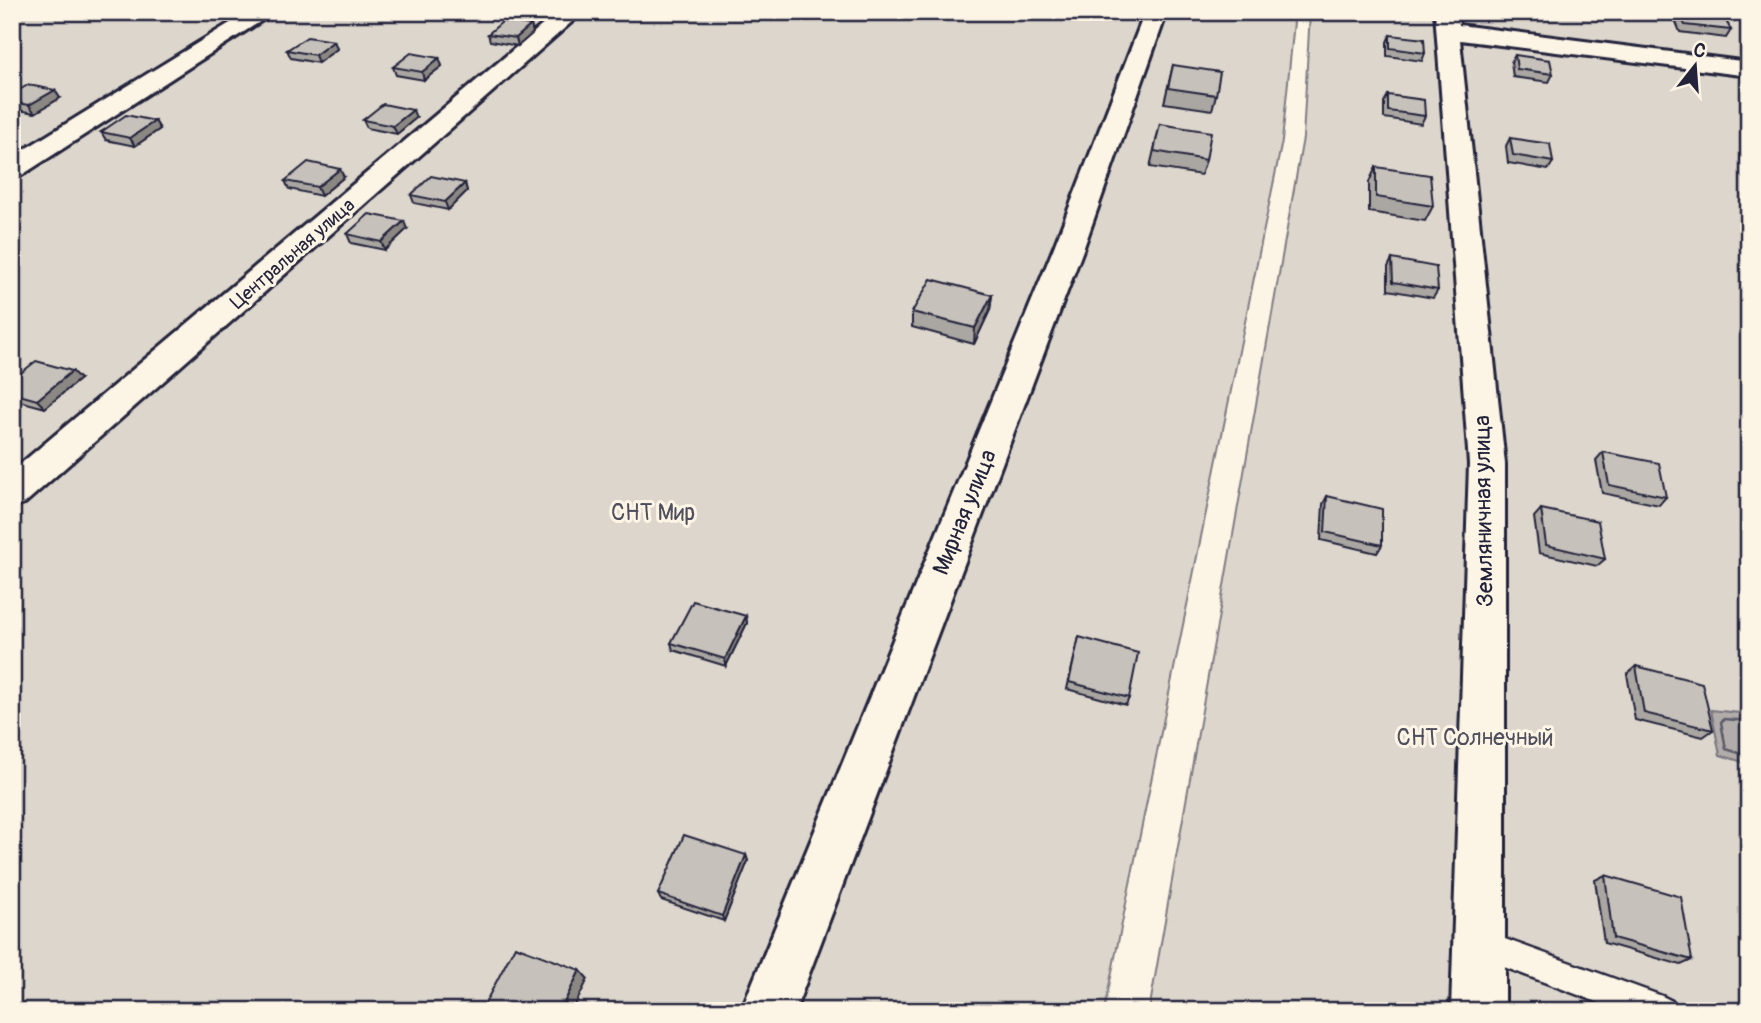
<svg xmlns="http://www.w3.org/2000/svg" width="1761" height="1023" font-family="Pangolin,sans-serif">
	<rect width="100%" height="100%" fill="#fcf5e5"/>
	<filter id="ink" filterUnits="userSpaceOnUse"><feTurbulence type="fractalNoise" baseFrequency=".0143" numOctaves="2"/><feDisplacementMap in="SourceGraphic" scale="14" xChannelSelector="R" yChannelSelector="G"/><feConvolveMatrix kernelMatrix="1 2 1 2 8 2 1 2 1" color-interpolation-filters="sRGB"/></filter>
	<g filter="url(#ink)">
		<g fill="#dcd6cc" stroke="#7f7c84" stroke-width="2">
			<polygon points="12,12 268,12 12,173"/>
			<polygon points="273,12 1295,12 1282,141 1104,1011 12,1011 12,177"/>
			<polygon points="1310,12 1749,12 1749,1011 1149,1011 1303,138"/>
		</g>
		<polygon fill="#b2adab" stroke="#78757e" stroke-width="2" points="1711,710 1749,714 1749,764 1720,755"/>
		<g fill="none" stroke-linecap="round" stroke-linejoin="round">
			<polyline stroke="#5c5a68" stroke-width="2.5" points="1749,721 1724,719 1721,722 1726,749 1749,756"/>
			<g stroke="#22223b" stroke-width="5">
				<polygon id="lane" points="1480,930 1662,996 1672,1001 1677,1011 1621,1011 1480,958 1470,954 1466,944 1470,934"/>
			</g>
			<g stroke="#22223b" stroke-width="6">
				<g id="street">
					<polygon points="248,12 275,12 22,175 12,177 12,157"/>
					<polygon points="558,12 583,12 25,503 12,507 12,471"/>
					<polygon points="1145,12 1167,12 1084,247 795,1011 741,1011 1054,247"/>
					<polygon points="1435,12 1457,12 1459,25 1749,62 1749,76 1460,40 1505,464 1505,1011 1451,1011 1469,464"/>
				</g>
			</g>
			<use href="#lane" fill="#fcf5e5" fill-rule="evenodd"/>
			<use href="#street" fill="#fcf5e5" fill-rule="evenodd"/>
		</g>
		<g fill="#aaa6a1" stroke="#22223b" stroke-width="2">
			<polygon points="1672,12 1721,12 1731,30 1726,38 1680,32"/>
			<polygon points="531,25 533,33 518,46 490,41 488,34"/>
			<polygon points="1390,35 1425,53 1422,61 1387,56 1387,42"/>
			<polygon points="334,41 337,49 318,63 291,58 287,50"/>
			<polygon points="1515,55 1553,74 1549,82 1513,77 1511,62"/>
			<polygon points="439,58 442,66 424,80 396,75 393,67"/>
			<polygon points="1173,65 1216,95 1212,110 1164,103"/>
			<polygon points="12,94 60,98 35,113 12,109"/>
			<polygon points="1388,95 1425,116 1421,124 1384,118 1384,102"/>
			<polygon points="416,118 397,134 367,128 363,120"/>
			<polygon points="155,121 160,129 135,146 106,140 101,132"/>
			<polygon points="1160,124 1206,160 1201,175 1150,167"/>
			<polygon points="1510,138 1553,162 1548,170 1508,163 1506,146"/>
			<polygon points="1747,151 1749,151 1749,177 1741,159"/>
			<polygon points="1376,167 1433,206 1425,221 1369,212 1369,182"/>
			<polygon points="344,177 321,196 289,189 285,181"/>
			<polygon points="465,183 467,191 448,210 414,203 411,195"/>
			<polygon points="407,229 385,250 351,243 347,234"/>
			<polygon points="1392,259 1438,290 1433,298 1388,290 1388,267"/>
			<polygon points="992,295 990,310 974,344 912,327 912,312"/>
			<polygon points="80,379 45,408 12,399 12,380"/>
			<polygon points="1603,452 1666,497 1659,505 1602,493 1596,460"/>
			<polygon points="1327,496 1382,545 1377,553 1321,540 1323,504"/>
			<polygon points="1541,509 1605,559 1597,566 1539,553 1534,517"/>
			<polygon points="746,616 747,623 726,666 673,650 671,643"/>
			<polygon points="1079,637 1129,698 1126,705 1067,689"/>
			<polygon points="1636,666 1713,730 1703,737 1635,720 1627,674"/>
			<polygon points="746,855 748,861 724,921 661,900 658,894"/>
			<polygon points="1605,875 1692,960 1681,965 1604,943 1595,880"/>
		</g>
		<g fill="#8b8783" stroke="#22223b" stroke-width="2">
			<polygon points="531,25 533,33 518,46 516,38"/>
			<polygon points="334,41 337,49 318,63 315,55"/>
			<polygon points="439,58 442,66 424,80 422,72"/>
			<polygon points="55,90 60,98 35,113 29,105"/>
			<polygon points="413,110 416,118 397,134 393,126"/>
			<polygon points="155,121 160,129 135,146 130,138"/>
			<polygon points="340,169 344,177 321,196 317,187"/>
			<polygon points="465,183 467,191 448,210 445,202"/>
			<polygon points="404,221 407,229 385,250 381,242"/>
			<polygon points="992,295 990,310 974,344 975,328"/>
			<polygon points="72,371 80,379 45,408 37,400"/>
			<polygon points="746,616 747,623 726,666 725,659"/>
			<polygon points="746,855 748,861 724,921 722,916"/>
			<polygon points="580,970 588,979 572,1011 560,1011"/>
		</g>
		<g fill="#c6c1bb" stroke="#22223b" stroke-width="2">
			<polygon points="1679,12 1721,12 1731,30 1685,25"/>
			<polygon points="503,21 531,25 516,38 488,34"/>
			<polygon points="1390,35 1424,39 1425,53 1390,48"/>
			<polygon points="307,37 334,41 315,55 287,50"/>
			<polygon points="411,53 439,58 422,72 393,67"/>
			<polygon points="1515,55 1550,60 1553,74 1517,69"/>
			<polygon points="1173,65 1220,72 1216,95 1168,88"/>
			<polygon points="28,85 55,90 29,105 12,102 12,94"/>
			<polygon points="1388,95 1424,100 1425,116 1388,111"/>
			<polygon points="383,104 413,110 393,126 363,120"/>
			<polygon points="126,115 155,121 130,138 101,132"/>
			<polygon points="1160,124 1211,132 1206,160 1154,151"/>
			<polygon points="1510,138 1550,144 1553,162 1513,155"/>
			<polygon points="308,162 340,169 317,187 285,181"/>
			<polygon points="1376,167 1430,175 1433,206 1376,197"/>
			<polygon points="431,176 465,183 445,202 411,195"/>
			<polygon points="369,214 404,221 381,242 347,234"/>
			<polygon points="1392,259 1436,267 1438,290 1393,282"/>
			<polygon points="931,279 992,295 975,328 912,312"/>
			<polygon points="36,361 72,371 37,400 12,393 12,380"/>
			<polygon points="1603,452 1659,463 1666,497 1609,485"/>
			<polygon points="1327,496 1382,509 1382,545 1325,532"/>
			<polygon points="1541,509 1598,521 1605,559 1546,545"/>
			<polygon points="693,601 746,616 725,659 671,643"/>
			<polygon points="1079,637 1138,653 1129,698 1069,682"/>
			<polygon points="1636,666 1702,683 1713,730 1644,713"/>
			<polygon points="684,835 746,855 722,916 658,894"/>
			<polygon points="1605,875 1681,897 1692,960 1613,938"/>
			<polygon points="515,946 580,970 560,1011 481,1011"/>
		</g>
	</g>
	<g text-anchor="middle" stroke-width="6" stroke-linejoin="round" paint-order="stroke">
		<g font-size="19" fill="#22223b" stroke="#fcf5e5">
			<text transform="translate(292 253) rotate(-41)" y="7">Центральная улица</text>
		</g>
		<g font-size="23" fill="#22223b" stroke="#fcf5e5">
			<text transform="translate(1483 511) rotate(-91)" y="8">Земляничная улица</text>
			<text transform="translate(964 512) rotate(-68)" y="8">Мирная улица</text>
		</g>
		<g font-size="23" fill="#504f5f" stroke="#fcf5e5">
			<text x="653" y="520">СНТ Мир</text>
			<text x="1475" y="745">СНТ Солнечный</text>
		</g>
	</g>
	<rect width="1761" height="1023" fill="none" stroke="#fcf5e5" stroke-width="42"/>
	<rect x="21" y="21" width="1719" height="981" fill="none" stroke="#22223b" stroke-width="2.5" filter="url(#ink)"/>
	<g transform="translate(1695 66) rotate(17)" stroke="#fcf5e5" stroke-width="5" paint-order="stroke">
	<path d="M0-5L12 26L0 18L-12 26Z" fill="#22223b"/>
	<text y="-10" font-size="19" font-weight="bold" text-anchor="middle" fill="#22223b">С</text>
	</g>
</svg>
